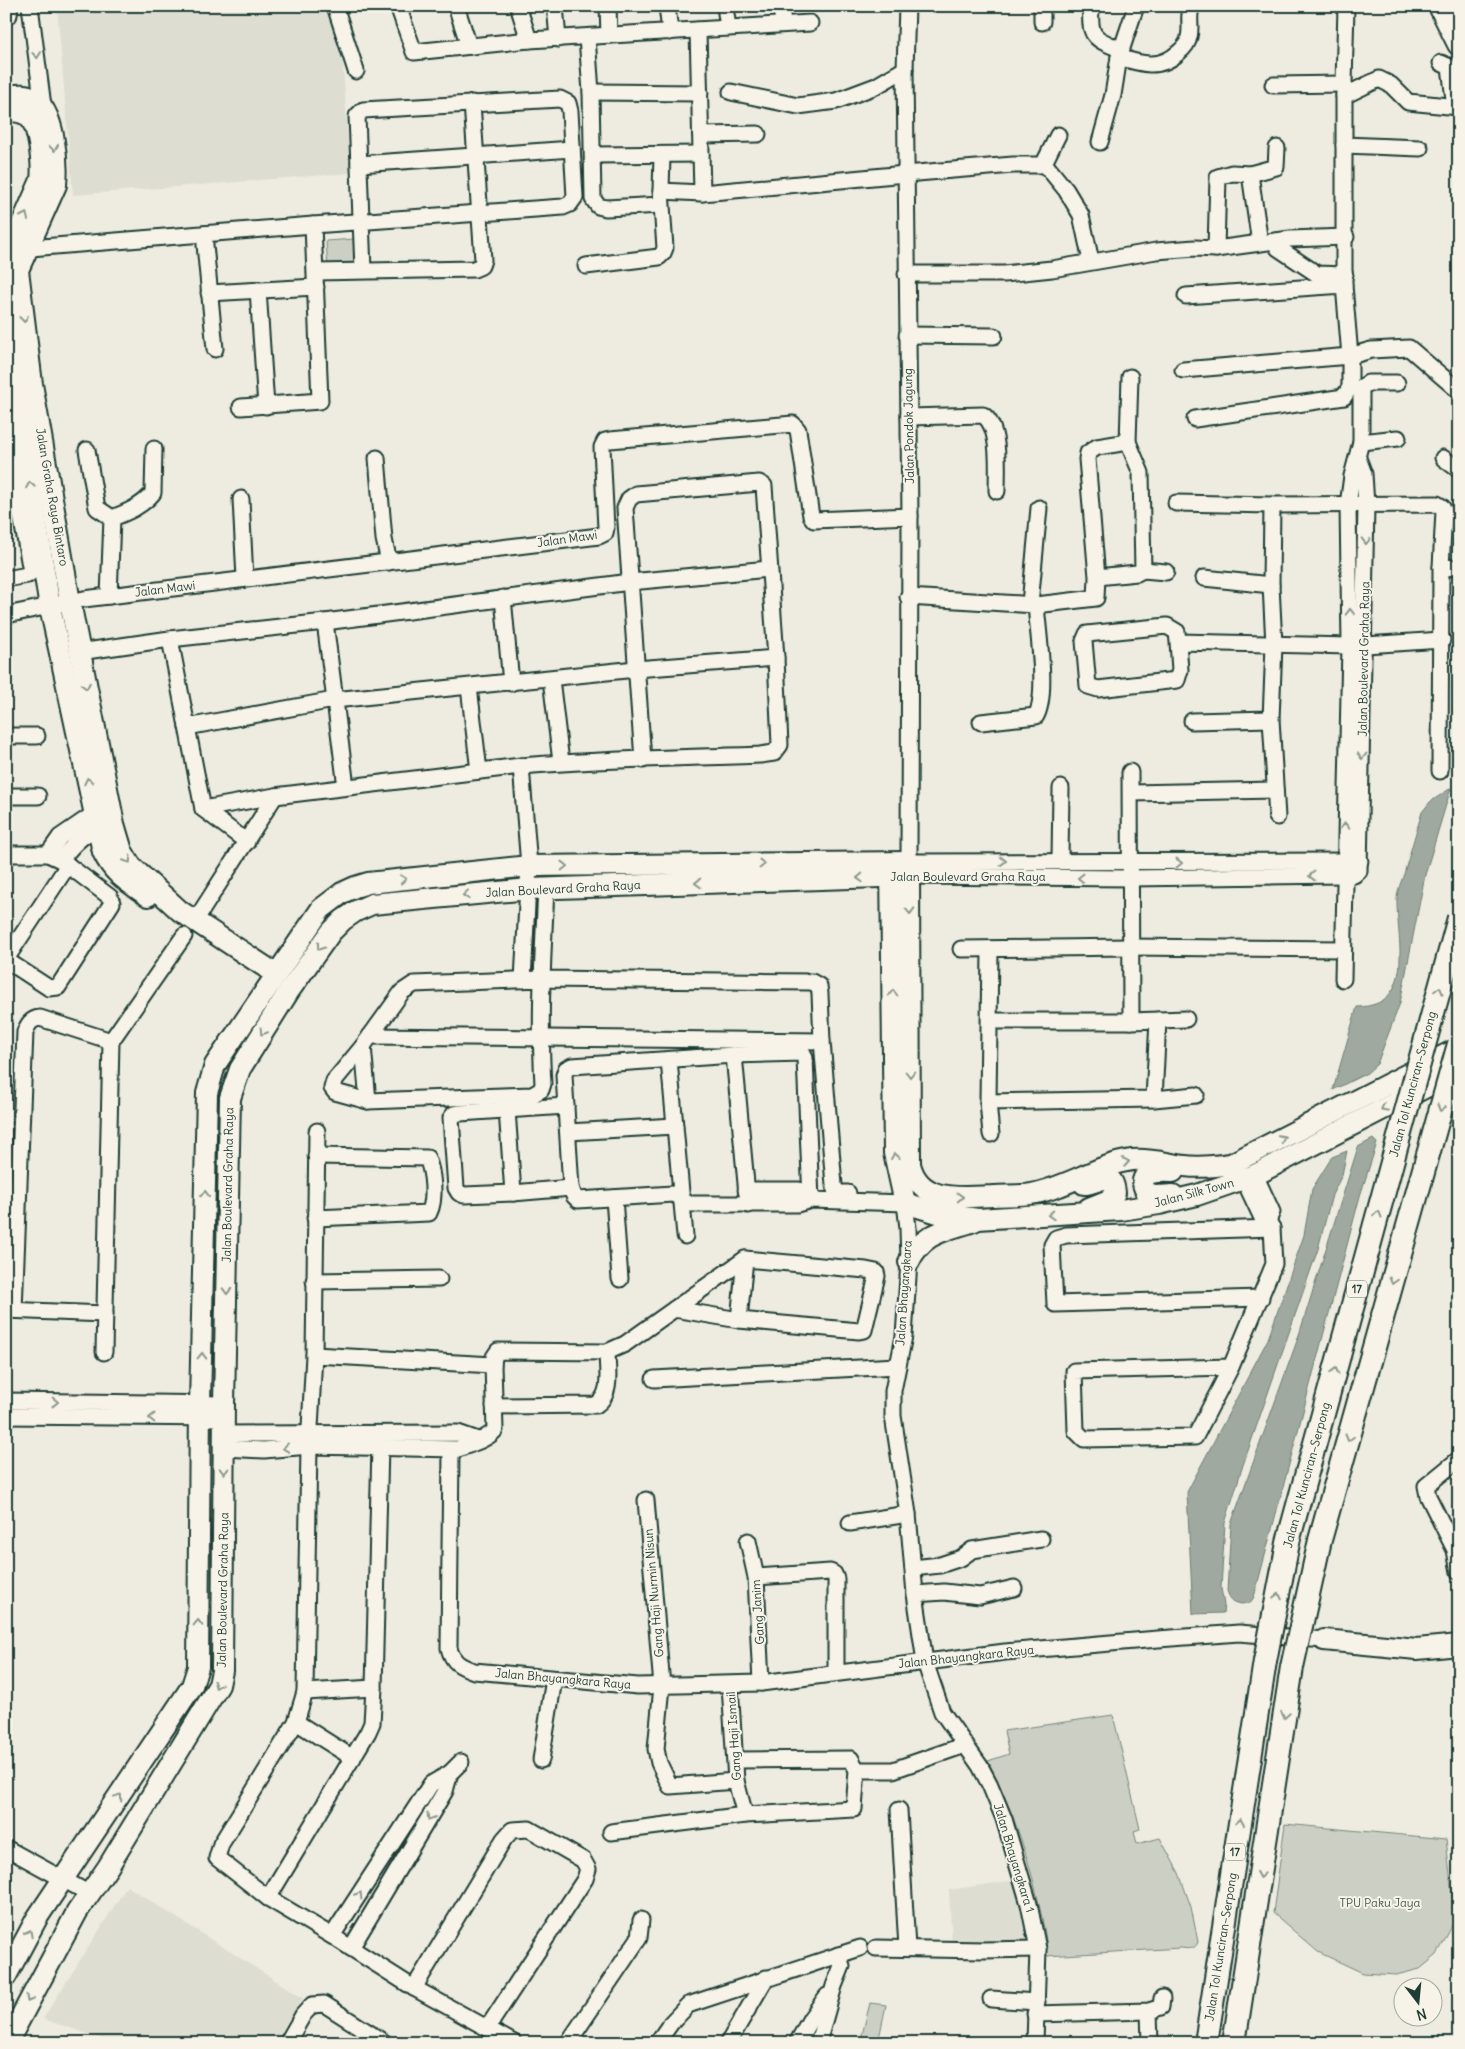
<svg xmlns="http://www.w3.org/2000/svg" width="1465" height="2049" font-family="Delius,sans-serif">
	<rect width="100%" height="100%" fill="#eeece1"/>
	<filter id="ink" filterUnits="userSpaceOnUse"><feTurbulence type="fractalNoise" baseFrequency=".02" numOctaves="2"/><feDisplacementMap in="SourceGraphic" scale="10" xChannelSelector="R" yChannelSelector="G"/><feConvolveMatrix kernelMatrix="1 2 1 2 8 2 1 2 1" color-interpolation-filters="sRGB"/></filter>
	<g filter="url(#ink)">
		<g fill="#ddddd2">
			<polygon points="57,6 330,6 342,49 350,173 73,195"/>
			<polygon points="1017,1880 1030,1940 1014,1943 952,1947 949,1890"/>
			<polygon points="127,1886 303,1998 274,2043 114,2043 43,2019"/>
		</g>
		<g fill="#cccfc4" stroke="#76867c">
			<polygon points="355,239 356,267 328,269 326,241"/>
			<path d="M1113,1715L1140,1829L1134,1831L1137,1844L1160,1838L1179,1873L1191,1907L1198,1942C1195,1950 1189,1949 1181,1948L1046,1956C1048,1943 1044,1931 1042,1918C1031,1863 1013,1810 988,1761L1009,1754L1004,1731Z"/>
			<polygon points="1285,1824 1446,1839 1455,1920 1437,1955 1420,1969 1396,1975 1363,1973 1318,1952 1273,1913"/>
			<polygon points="870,2003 886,2005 878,2043 860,2043"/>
		</g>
		<g fill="#9fa99f" stroke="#6c7e74">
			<path d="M1451,788L1425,875L1400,1003L1377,1064L1367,1073L1333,1090L1357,1007C1418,1006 1396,937 1397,899C1397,891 1401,882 1404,874C1410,853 1416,832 1422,812L1430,802Z"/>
			<polygon points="1373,1139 1377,1143 1360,1196 1254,1597 1250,1603 1241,1604 1231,1601 1227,1591 1231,1524 1298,1338 1358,1147"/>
			<polygon points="1347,1151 1342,1175 1332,1195 1318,1249 1243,1465 1225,1523 1221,1588 1224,1605 1223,1613 1193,1614 1187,1492 1268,1339 1304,1235 1312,1189 1332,1157"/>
		</g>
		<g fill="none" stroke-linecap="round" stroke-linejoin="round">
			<g stroke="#1f3d34" stroke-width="19">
				<g id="minor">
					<polyline points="30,6 43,106 41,111"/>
					<polyline points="335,6 356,71"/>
					<polyline points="398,6 414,52 529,40 810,23"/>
					<polyline points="456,6 469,46"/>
					<polyline points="518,6 529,40"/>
					<polyline points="555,6 558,39"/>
					<polyline points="608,6 609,35"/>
					<polyline points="667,6 670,32"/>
					<polyline points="725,6 728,28"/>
					<polyline points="781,6 783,24"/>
					<polyline points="907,6 905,69 910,516 909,862 1360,861"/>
					<path d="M1091,6C1089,39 1094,38 1122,50"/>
					<polyline points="6,17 9,15 10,6"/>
					<polyline points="1042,22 1042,6"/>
					<polyline points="698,30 702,193"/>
					<polyline points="587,37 591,92 593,199 598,206 606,208 661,205"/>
					<path d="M1119,57C1140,64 1160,70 1178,53C1183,49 1188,44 1189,37C1192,26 1187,16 1192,6"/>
					<polyline points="1441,63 1450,67 1455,107"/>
					<polyline points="1273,85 1344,84"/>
					<polyline points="591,92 700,93"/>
					<polyline points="731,92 798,106 836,101 876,86 905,69"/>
					<polyline points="1344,96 1379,79 1391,85 1408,102 1459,107"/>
					<polyline points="701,135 758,134"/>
					<polyline points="1100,142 1113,95 1119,57 1136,6"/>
					<polyline points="1344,145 1420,148"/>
					<polyline points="593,155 701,154"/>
					<polyline points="1044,163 1066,190 1081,215 1091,261"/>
					<polyline points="359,164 572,149"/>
					<polyline points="1250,174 1276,167 1277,148"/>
					<polyline points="661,191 702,193 905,174 1013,165 1040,165 1044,163 1058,135"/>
					<polyline points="204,234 215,349"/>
					<polyline points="1275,241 1278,248 1317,274 1345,275"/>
					<polyline points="18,249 313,225 563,207 570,204 575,197 570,111 568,103 560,99 363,110 357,116 363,270"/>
					<polyline points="1216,249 1218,177 1232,173 1250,174 1260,243"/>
					<polyline points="586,266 659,257 663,253 665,248 661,191 662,155"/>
					<polyline points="316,272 474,269 481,266 483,260 472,103"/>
					<polyline points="906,274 1004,274 1052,269 1156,251 1195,248 1216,249 1290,239 1346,237"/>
					<polyline points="258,290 266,406"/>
					<polyline points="209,293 316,287"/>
					<polyline points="1186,296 1344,285"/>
					<polyline points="907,335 994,336"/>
					<polyline points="1183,370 1350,356 1371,350 1409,348 1459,391"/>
					<polyline points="241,407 320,401 313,225"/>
					<path d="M909,417L983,415C1001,427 997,472 997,491"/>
					<polyline points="1195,419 1344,397 1350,387 1350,356 1344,285 1344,84 1346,6"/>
					<polyline points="6,429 31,572 28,575 6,579"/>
					<polyline points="1128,442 1130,377"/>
					<polyline points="1361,442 1398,438"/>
					<polyline points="87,450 97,508 112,518 109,596"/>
					<polyline points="377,458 384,539 389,562"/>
					<polyline points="1443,458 1459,470"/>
					<polyline points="241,499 245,579"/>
					<polyline points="1176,503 1272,505 1437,504 1442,507 1444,511 1441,567 1440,771"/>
					<polyline points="1272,505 1271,585 1274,645 1271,719 1277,817"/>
					<path d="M112,518C128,512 142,506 153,493L154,449"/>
					<polyline points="1441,567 1459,568"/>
					<polyline points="1143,570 1166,572"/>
					<polyline points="1204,578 1271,585"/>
					<polyline points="908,597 1036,605 1096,598 1097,577 1087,459 1088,453 1097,447 1128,442 1141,473 1143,570 1137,573 1097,577"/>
					<polyline points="503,598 511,683"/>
					<polyline points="1030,604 1039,508"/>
					<polyline points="6,615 84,599 599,536 605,533 606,528 602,447 605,441 610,440 793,424 798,430 811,516 814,520 910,516"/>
					<polyline points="325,622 346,787"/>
					<polyline points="170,639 203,809 247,842"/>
					<polyline points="1178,642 1177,632 1167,626 1087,634 1084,641 1088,686 1098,689 1177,680 1180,670 1178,642 1350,646 1442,640"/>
					<polyline points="79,652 170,639 325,622 630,582 769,569"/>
					<polyline points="551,679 561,762"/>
					<polyline points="469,687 479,771"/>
					<polyline points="1192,721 1271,719"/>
					<path d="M981,722L1036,716C1048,695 1038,632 1036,605"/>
					<polyline points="187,727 334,700 636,669 776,658"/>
					<polyline points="6,736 37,736"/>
					<polyline points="521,766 529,866 523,980"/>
					<polyline points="1130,772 1131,1021"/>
					<polyline points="1131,793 1275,790"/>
					<polyline points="6,796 38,796"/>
					<path d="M203,809L275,796L521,766C601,759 680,758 760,755L774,753L780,745L776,658L764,486L759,483L636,494L629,499L625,508L643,760"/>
					<polyline points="6,854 48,854 61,860 110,897 112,903 58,987 49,988 6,960"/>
					<polyline points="48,854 60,837 95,813 103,812"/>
					<path d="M61,860C72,845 88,829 107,825"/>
					<polyline points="1060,861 1061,788"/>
					<polyline points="909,876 1130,878 1344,875 1354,875 1359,871 1366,505 1364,474 1358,458"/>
					<path d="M546,888C543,954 539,1018 543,1084L541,1090L532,1095L368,1101L335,1092L332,1088L334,1081L363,1046L402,992L414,984L541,979L812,982L819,986L820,994L822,1041L834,1185L835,1190L840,1193H848"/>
					<polyline points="195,921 275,796"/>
					<polyline points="961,949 1130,947 1343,949"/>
					<polyline points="990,950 988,1102 991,1134"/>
					<polyline points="6,959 68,865"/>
					<polyline points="1343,979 1350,646 1348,505 1352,476 1361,442 1361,388 1368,383 1397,383"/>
					<polyline points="990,1021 1131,1021 1186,1019"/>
					<polyline points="370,1036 822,1041"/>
					<polyline points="363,1046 368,1101"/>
					<polyline points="734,1055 748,1205"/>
					<polyline points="669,1060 685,1236"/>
					<polyline points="1154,1099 1158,1020"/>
					<polyline points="988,1102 1154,1099 1196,1095"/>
					<polyline points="566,1106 460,1113 454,1114 451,1118 456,1188 459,1193 464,1195 513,1193 571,1188"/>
					<polyline points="507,1110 513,1193"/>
					<polyline points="317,1131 314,1355 309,1446 305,1692 296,1722 221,1844 217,1858 268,1898 332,1936 414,1988 514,2043"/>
					<polyline points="568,1132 675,1126"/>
					<polyline points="1255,1175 1272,1212 1268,1221"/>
					<polyline points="746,1190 799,1190 811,1196"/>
					<polyline points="614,1198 620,1279"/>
					<polyline points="811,1200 805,1058 803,1053 734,1055 572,1066 566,1069 564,1075 571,1188 574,1196 578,1200 673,1194 691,1204 797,1204 811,1200 905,1203 908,1228 909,1262 904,1336 893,1391 893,1416 908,1514 915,1594 925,1662 942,1712 980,1766 990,1785 1004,1819 1029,1904 1038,1949 1035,2043"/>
					<path d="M315,1218L429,1213C436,1199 433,1172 427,1158L316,1156"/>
					<polyline points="314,1281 439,1279"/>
					<polyline points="1261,1298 1055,1304 1052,1245 1056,1238 1066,1235 1272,1228"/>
					<polyline points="6,1310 105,1314"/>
					<path d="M14,1310L25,1032C28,1024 31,1019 40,1018L111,1041"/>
					<polyline points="739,1320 745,1259"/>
					<polyline points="104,1352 111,1041 184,936"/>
					<polyline points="314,1355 493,1365"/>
					<polyline points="1231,1367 1074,1371 1076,1431 1084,1439 1195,1437 1231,1367 1274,1264 1272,1228 1268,1221 1262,1218 1244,1180"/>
					<polyline points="654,1379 897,1366"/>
					<polyline points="6,1401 224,1404"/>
					<path d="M494,1406L596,1405C613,1394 607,1370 607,1352"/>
					<polyline points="6,1416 224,1418"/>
					<polyline points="224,1434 458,1433 478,1440"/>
					<path d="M224,1448L264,1450L309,1446L458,1449C470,1444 487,1440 495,1430L493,1365L494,1357L498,1351L607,1352L625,1344L745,1259L866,1270L876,1272L877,1276L864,1330L859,1331L739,1320L674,1309"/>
					<path d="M451,1450L449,1648C453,1663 460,1666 474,1671L638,1686L761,1683L1005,1652L1158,1639L1239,1633L1324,1640"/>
					<polyline points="1459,1459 1426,1486 1428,1496 1455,1550 1459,1572"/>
					<polyline points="646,1500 662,1686 656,1749 659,1763 670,1786 736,1781"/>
					<polyline points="850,1523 908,1514"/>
					<polyline points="748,1541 756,1577 761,1683"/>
					<polyline points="913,1568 940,1565 961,1558 972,1550 1041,1539"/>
					<polyline points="756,1577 830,1572 834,1574 836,1579 836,1673"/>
					<polyline points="915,1594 944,1592 980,1596 1014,1588"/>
					<polyline points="730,1685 736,1781 745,1815"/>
					<polyline points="305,1692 374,1688"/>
					<polyline points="296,1722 353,1758"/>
					<polyline points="541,1760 554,1679"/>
					<polyline points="857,1770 893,1770 965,1745"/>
					<polyline points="899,1810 907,1948"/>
					<polyline points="611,1832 745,1815 854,1809 857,1770 851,1759 736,1760"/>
					<polyline points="6,1848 90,1894"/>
					<polyline points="268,1898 368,1732 372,1723 374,1688 380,1446"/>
					<polyline points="332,1936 431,1784 450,1773 461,1762"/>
					<polyline points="351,1948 445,1791 450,1773"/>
					<polyline points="876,1948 983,1950 1038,1949"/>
					<polyline points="414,1988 504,1839 512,1830 529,1829 583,1860 588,1869 585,1879 488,2027"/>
					<polyline points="991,1999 1037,2002"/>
					<polyline points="1149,2011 1150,2043"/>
					<polyline points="1035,2014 1149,2011 1161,2007 1162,1998"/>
					<polyline points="287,2043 303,2015 312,2005 324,2004 385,2043"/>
					<polyline points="568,2043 639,1938 641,1920"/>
					<polyline points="657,2043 671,2023 688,2005 860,1948"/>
					<polyline points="728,2043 766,1978"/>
					<polyline points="797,2043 811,2018 827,1996"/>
					<polyline points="818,2043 834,1986 842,1966 838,1955"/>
				</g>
			</g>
			<g stroke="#1f3d34" stroke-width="24">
				<g id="major">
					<path d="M6,96C15,95 26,93 33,98C55,111 58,162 56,185L18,270L32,384L70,602L114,824L122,851L131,866L180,911L276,974"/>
					<path d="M6,111C14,111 23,111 29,117C39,127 43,165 41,180L6,260"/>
					<path d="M6,309L14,386L50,607L103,852C114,875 128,882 148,896"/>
					<polyline points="891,863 894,1153 905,1203 941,1214 978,1219 1121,1210 1159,1204 1197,1195 1255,1175 1459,1070"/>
					<path d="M1173,1172C1158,1171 1133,1171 1147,1193L1159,1196L1173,1195"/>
					<path d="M1084,1184C1098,1184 1113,1167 1115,1193L1109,1200L1089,1208"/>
					<path d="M909,1262C923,1232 945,1231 974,1221"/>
					<polyline points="1324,1640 1417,1649 1459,1645"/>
					<path d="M6,1976L37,1918L192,1686L198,1667L200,1405L207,1093L215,1065L321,909L342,893L355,887L368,883L529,866L909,862L910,1164C919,1204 961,1197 993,1196C1005,1195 1019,1196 1031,1194C1067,1188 1096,1165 1132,1160C1150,1158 1168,1164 1185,1166C1201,1168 1216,1166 1231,1164L1459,1048"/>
					<polyline points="7,2043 77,1912 108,1867 219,1685 222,1671 224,1404 230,1098 240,1069 289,991 331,932 343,920 356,911 372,904 529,889 909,876"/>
				</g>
			</g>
			<g stroke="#1f3d34" stroke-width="26">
				<g id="highway">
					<polyline points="1440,6 1459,44"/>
					<polyline points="1206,2043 1265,1661"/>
					<polyline points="1234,2043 1292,1667"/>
				</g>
			</g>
			<use href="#minor" stroke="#f7f3e8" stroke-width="15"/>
			<use href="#major" stroke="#f7f3e8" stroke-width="20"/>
			<use href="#highway" stroke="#f7f3e8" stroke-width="22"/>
			<g stroke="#1f3d34" stroke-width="26" stroke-linecap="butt">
				<g id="highway-bridge">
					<polyline points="1265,1661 1289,1538 1459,918"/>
					<polyline points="1292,1667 1320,1540 1459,1044"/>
				</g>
			</g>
			<use href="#highway-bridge" stroke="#f7f3e8" stroke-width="22"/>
		</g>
		<defs><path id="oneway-chevron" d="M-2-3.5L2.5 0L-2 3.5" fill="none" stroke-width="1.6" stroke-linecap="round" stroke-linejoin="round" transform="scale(1.25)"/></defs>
		<g stroke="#8b988e">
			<use href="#oneway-chevron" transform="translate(37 55) rotate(83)"/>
			<use href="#oneway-chevron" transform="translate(54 148) rotate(82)"/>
			<use href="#oneway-chevron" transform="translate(25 216) rotate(-66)"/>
			<use href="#oneway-chevron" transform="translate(24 319) rotate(83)"/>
			<use href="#oneway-chevron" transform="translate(30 485) rotate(-99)"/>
			<use href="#oneway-chevron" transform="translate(1366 541) rotate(91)"/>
			<use href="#oneway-chevron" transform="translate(1350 612) rotate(-91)"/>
			<use href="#oneway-chevron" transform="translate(86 686) rotate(79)"/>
			<use href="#oneway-chevron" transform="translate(1362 756) rotate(91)"/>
			<use href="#oneway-chevron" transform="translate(88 781) rotate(-102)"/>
			<use href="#oneway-chevron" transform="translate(1345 826) rotate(-89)"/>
			<use href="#oneway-chevron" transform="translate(128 860) rotate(58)"/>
			<use href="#oneway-chevron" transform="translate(1003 861)"/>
			<use href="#oneway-chevron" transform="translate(1179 863) rotate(-1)"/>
			<use href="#oneway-chevron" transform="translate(762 864) rotate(-1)"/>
			<use href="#oneway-chevron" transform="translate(564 866) rotate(-1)"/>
			<use href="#oneway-chevron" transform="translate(1312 876) rotate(179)"/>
			<use href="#oneway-chevron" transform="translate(860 878) rotate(178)"/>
			<use href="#oneway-chevron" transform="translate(1081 878) rotate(-179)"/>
			<use href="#oneway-chevron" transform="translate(403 879) rotate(-6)"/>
			<use href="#oneway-chevron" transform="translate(698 883) rotate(178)"/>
			<use href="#oneway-chevron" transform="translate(466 895) rotate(174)"/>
			<use href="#oneway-chevron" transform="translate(910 911) rotate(89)"/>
			<use href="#oneway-chevron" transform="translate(320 947) rotate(126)"/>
			<use href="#oneway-chevron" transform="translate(1439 990) rotate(-75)"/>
			<use href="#oneway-chevron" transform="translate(893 993) rotate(-90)"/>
			<use href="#oneway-chevron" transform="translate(263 1032) rotate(122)"/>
			<use href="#oneway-chevron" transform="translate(910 1074) rotate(90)"/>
			<use href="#oneway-chevron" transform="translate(1384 1108) rotate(153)"/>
			<use href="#oneway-chevron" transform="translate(1441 1108) rotate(106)"/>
			<use href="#oneway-chevron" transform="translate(1282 1138) rotate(-27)"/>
			<use href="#oneway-chevron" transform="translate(895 1156) rotate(-97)"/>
			<use href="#oneway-chevron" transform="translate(1126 1162) rotate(-10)"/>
			<use href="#oneway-chevron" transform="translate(205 1194) rotate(-89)"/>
			<use href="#oneway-chevron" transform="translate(960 1197) rotate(-2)"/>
			<use href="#oneway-chevron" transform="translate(1378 1214) rotate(-75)"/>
			<use href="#oneway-chevron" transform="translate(1051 1215) rotate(177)"/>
			<use href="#oneway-chevron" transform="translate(1393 1281) rotate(106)"/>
			<use href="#oneway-chevron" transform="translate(227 1291) rotate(91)"/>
			<use href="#oneway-chevron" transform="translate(202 1356) rotate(-89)"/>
			<use href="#oneway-chevron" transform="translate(1335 1371) rotate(-75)"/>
			<use href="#oneway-chevron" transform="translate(55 1402) rotate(1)"/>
			<use href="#oneway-chevron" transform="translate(152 1418) rotate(-179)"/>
			<use href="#oneway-chevron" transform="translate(1349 1438) rotate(106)"/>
			<use href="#oneway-chevron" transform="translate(286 1448) rotate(174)"/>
			<use href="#oneway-chevron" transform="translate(224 1471) rotate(91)"/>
			<use href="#oneway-chevron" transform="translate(1278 1596) rotate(-79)"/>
			<use href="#oneway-chevron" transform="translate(198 1623) rotate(-89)"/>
			<use href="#oneway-chevron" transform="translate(217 1685) rotate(113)"/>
			<use href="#oneway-chevron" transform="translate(1285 1715) rotate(99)"/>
			<use href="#oneway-chevron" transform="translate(119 1797) rotate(-56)"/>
			<use href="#oneway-chevron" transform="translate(430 1817) rotate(121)"/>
			<use href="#oneway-chevron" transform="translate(1240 1822) rotate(-81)"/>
			<use href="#oneway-chevron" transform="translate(1260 1875) rotate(99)"/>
			<use href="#oneway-chevron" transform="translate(359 1895) rotate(-57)"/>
			<use href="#oneway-chevron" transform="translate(29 1933) rotate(-62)"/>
			<use href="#oneway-chevron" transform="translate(29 1999) rotate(118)"/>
		</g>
	</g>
	<g text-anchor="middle" stroke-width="4" stroke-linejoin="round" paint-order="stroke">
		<g fill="#f7f3e8" stroke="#60746a" stroke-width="1">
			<rect x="1347" y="1280.5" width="20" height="17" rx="4"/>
			<rect x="1225" y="1843.5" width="20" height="17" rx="4"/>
		</g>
		<g font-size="11" font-weight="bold" fill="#1f3d34">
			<text x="1357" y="1293">17</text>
			<text x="1235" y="1856">17</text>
		</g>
		<g font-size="12" fill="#1f3d34" stroke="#f7f3e8">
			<text transform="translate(909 426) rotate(-91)" y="4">Jalan Pondok Jagung</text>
			<text transform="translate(52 497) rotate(80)" y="4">Jalan Graha Raya Bintaro</text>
			<text transform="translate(567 539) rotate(-8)" y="4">Jalan Mawi</text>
			<text transform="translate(165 589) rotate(-7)" y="4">Jalan Mawi</text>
			<text transform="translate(1364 659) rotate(-89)" y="4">Jalan Boulevard Graha Raya</text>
			<text x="968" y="881">Jalan Boulevard Graha Raya</text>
			<text transform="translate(563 889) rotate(-3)" y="4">Jalan Boulevard Graha Raya</text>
			<text transform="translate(1413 1084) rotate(-75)" y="4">Jalan Tol Kunciran–Serpong</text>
			<text transform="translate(228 1185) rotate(-89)" y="4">Jalan Boulevard Graha Raya</text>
			<text transform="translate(1194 1193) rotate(-15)" y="4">Jalan Silk Town</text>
			<text transform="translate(904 1293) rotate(-86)" y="4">Jalan Bhayangkara</text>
			<text transform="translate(1307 1475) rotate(-75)" y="4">Jalan Tol Kunciran–Serpong</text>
			<text transform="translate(223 1590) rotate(-89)" y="4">Jalan Boulevard Graha Raya</text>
			<text transform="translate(654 1593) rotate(-95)" y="4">Gang Haji Nurmin Nisun</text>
			<text transform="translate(758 1612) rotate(-94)" y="4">Gang Janim</text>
			<text transform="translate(966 1657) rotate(-6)" y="4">Jalan Bhayangkara Raya</text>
			<text transform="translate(563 1679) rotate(5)" y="4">Jalan Bhayangkara Raya</text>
			<text transform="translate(734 1736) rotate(-94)" y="4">Gang Haji Ismail</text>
			<text transform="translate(1014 1858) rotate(73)" y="4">Jalan Bhayangkara 1</text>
			<text transform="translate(1221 1947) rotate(-81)" y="4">Jalan Tol Kunciran–Serpong</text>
		</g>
		<g font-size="12" fill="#425a51" stroke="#f7f3e8">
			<text x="1380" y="1907">TPU Paku Jaya</text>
		</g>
	</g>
	<rect width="1465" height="2049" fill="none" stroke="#f7f3e8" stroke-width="25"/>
	<rect x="12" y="12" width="1440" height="2024" fill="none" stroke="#1f3d34" stroke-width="2" filter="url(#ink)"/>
	<g transform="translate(1418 2002) rotate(164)"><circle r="24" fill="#f7f3e8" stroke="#a1aaa0"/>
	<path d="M0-4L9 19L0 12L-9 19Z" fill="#1f3d34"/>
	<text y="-8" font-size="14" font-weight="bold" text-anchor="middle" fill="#1f3d34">N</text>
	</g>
</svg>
